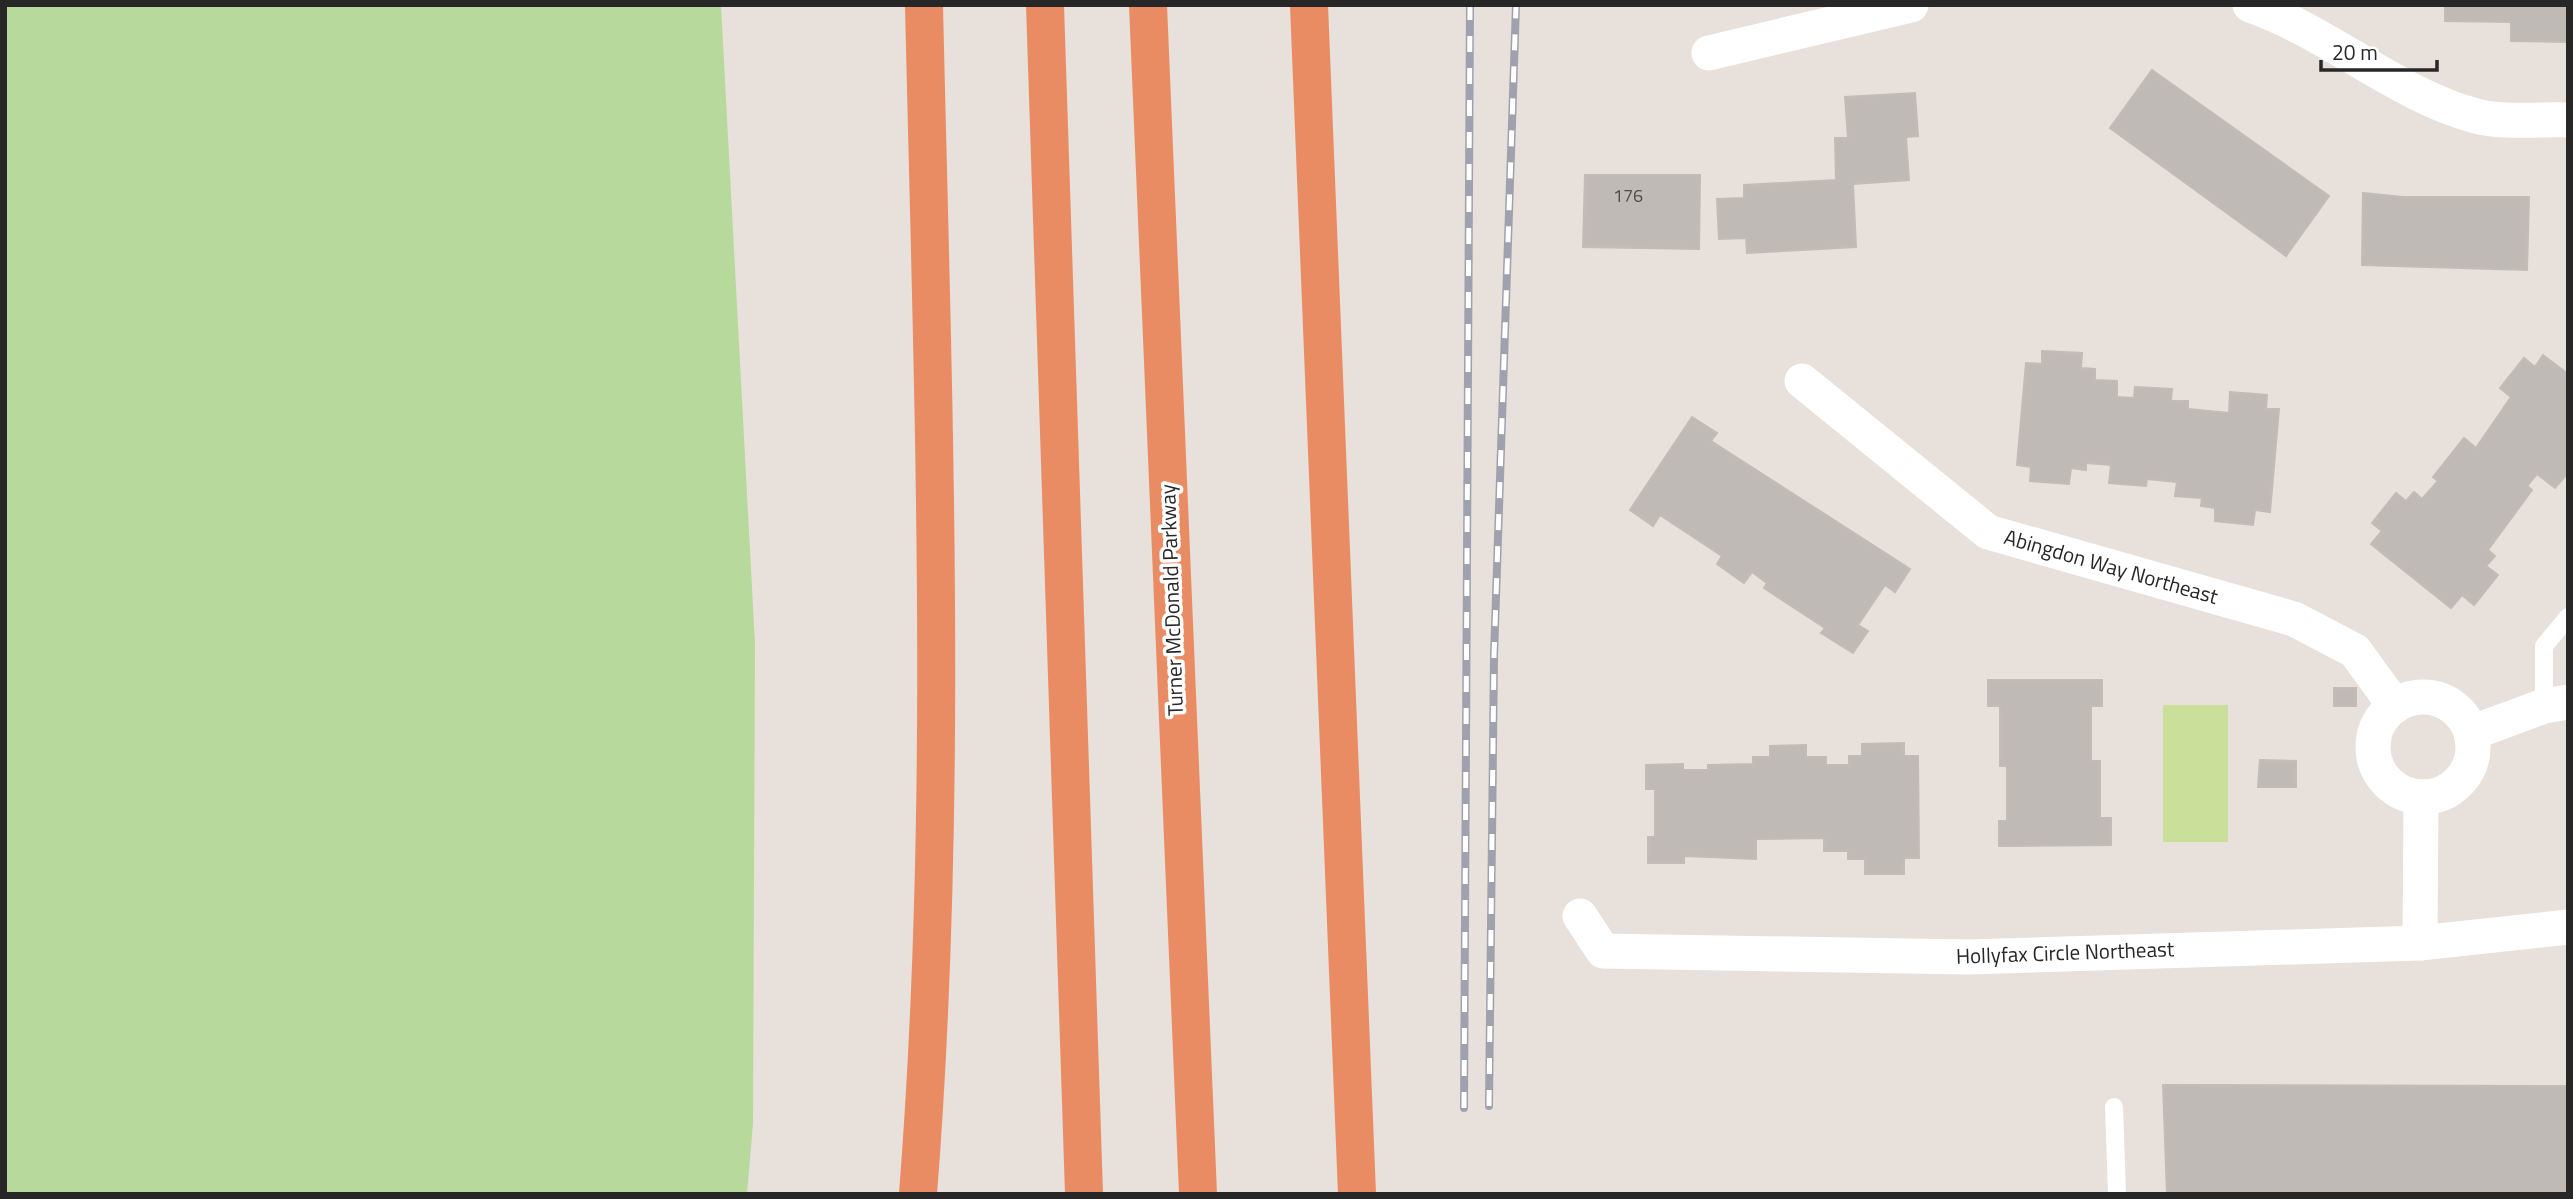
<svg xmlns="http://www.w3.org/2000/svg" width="2573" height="1199" font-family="'Titillium Web',sans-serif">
	<rect width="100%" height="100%" fill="#e8e0da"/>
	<polygon fill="#b8d99c" points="5,5 721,5 755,644 753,1124 747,1194 5,1194"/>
	<rect fill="#cadf99" x="2163" y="705" width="65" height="137"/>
	<g fill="#c0bab7" stroke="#c3bcb4" stroke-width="2">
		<polygon points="2445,5 2568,5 2568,42 2511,41 2511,22 2445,21"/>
		<polygon points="2152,70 2329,196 2286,256 2110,128"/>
		<polygon points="1915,93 1918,136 1906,137 1909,180 1853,184 1856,247 1747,253 1746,238 1719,239 1717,199 1744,198 1744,185 1836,180 1835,138 1848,138 1845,97"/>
		<polygon points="1585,175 1700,175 1699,249 1583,247"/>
		<polygon points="2363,193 2403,197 2529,197 2527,270 2362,265"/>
		<polygon points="2042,351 2082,353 2081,368 2095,369 2095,380 2117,381 2117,397 2134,398 2135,387 2172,389 2171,401 2188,401 2188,409 2229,413 2230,392 2267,395 2266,409 2279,409 2270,512 2255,510 2253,525 2215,521 2215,508 2201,506 2202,498 2175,496 2177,482 2147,479 2146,486 2109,483 2111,465 2086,463 2086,470 2071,468 2069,484 2030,481 2031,467 2017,465 2026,363 2042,364"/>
		<polygon points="2543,355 2568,374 2568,473 2555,488 2537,474 2527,486 2532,490 2488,550 2495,556 2486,566 2498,575 2474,605 2462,595 2451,608 2371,544 2382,531 2372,523 2396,493 2406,501 2414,492 2422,499 2438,481 2433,477 2464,438 2476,448 2511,397 2500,388 2524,358 2535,367"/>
		<polygon points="1692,417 1717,433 1711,441 1910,569 1895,592 1885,585 1858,625 1868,631 1853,653 1821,633 1825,628 1764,588 1767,583 1752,572 1744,583 1717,564 1722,556 1660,515 1653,526 1630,510"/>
		<polygon points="1988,680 2102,680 2102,706 2091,706 2091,761 2100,761 2100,818 2111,818 2111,845 1999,846 1999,821 2007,821 2007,766 2000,766 2000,706 1988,706"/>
		<rect x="2334" y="688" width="22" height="18"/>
		<polygon points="1904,743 1904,756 1918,756 1919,858 1904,858 1904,874 1865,874 1865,859 1848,859 1848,851 1824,851 1824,838 1756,839 1756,859 1684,856 1684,863 1648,863 1648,837 1655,837 1655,789 1646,789 1646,765 1683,764 1683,770 1708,770 1708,765 1753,764 1753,757 1770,757 1770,746 1806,745 1806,757 1826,757 1826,765 1849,765 1849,756 1862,756 1862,744"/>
		<polygon points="2260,760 2296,761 2296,787 2258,787"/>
		<polygon points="2163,1085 2568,1086 2568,1194 2167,1194"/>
	</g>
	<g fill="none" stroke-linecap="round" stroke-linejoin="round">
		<g stroke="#fff" stroke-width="18">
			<polyline points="2544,706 2544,646 2568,617"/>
			<polyline points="2114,1107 2117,1194"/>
		</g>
		<g stroke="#fff" stroke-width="35">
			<path d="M2250,5C2330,33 2395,94 2476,116C2501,123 2541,119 2568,120"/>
			<polyline points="1709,53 1911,5"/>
			<polyline points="1802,381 1988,532 2294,619 2355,651 2395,706"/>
			<circle cx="2423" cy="747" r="50"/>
			<polyline points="2471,733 2544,706 2568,702"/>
			<polyline points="1580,916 1603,951 1968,957 2420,943 2568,927"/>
			<polyline points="2420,943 2421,797"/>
		</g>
		<g stroke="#ea8c63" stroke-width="38">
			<polyline points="1045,5 1084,1194"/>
			<polyline points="1148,5 1198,1194"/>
			<polyline points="1309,5 1357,1194"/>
			<path d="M918,1194C949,799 933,401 924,5"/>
		</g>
		<g stroke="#9ea2af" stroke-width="8">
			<g id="rail">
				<polyline points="1489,1106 1494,656 1516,5"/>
				<polyline points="1464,1108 1470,5"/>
			</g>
		</g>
		<use href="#rail" stroke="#fff" stroke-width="5" stroke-dasharray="16" stroke-linecap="butt"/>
	</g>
	<g text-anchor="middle" stroke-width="7" stroke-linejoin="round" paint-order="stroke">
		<g font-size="18" fill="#4d4c4b">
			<text x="1628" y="202">176</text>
		</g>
		<g font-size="21" fill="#272727" stroke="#fff">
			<text transform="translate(2111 567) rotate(16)" y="7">Abingdon Way Northeast</text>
			<text transform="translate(1172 600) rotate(-92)" y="7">Turner McDonald Parkway</text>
			<text transform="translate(2065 953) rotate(-2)" y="7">Hollyfax Circle Northeast</text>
		</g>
	</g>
	<rect width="2573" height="1199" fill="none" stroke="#272727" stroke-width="14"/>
	<path d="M2321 60v10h116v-10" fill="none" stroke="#272727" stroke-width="3.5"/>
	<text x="2332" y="60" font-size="21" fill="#272727" stroke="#ffffff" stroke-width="5" paint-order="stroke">20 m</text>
</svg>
